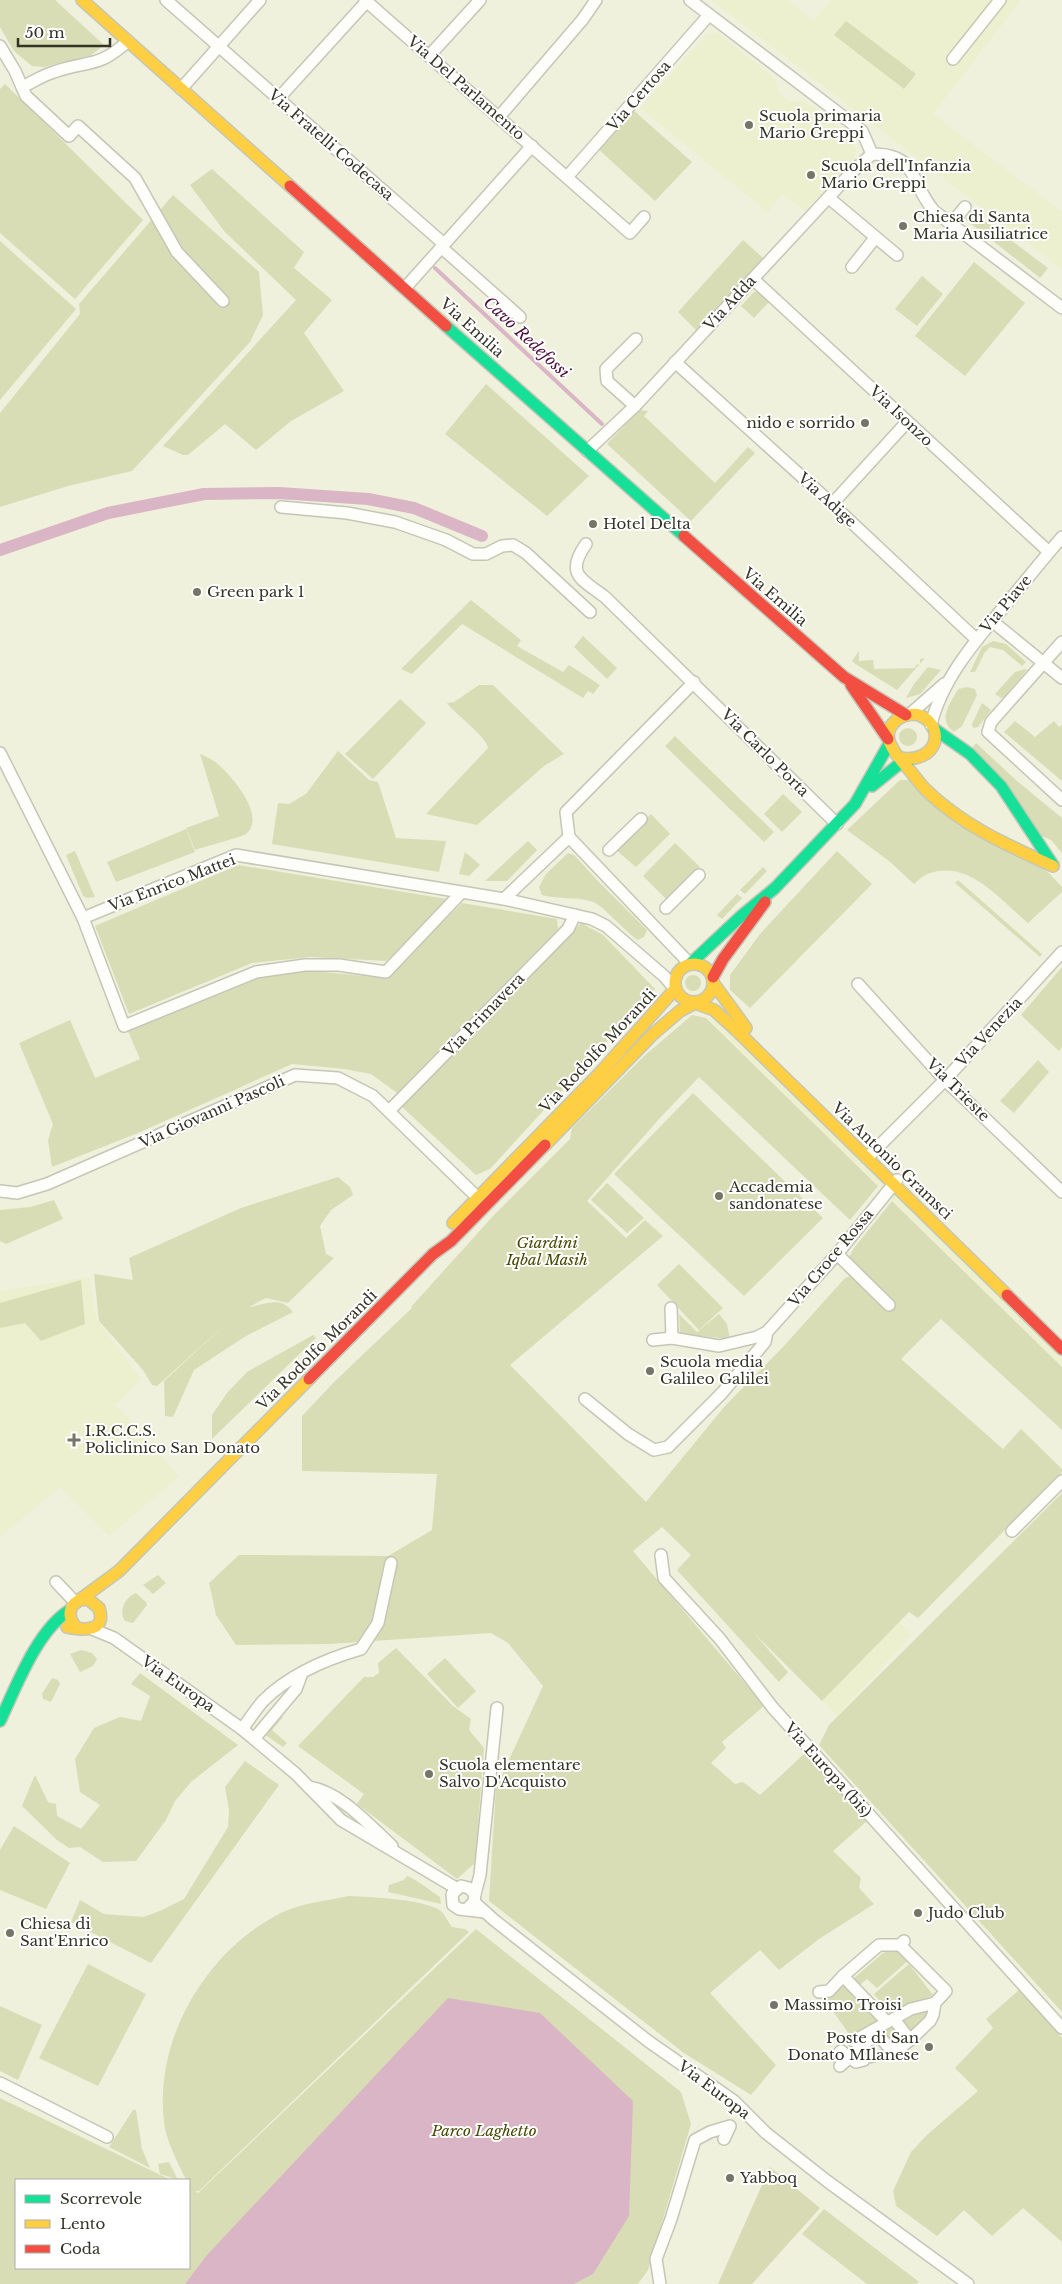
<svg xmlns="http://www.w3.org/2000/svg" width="1062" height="2284" font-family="'Libre Baskerville',serif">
	<rect width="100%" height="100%" fill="#eff1dc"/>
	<g fill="#edf0ce">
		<polygon points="711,0 787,0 814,21 831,0 1021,0 933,114 1062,212 1062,269"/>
		<polygon points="716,32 775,78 779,93 790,102 804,100 849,135 856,150 855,158 805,211 782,194 768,212 640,108 705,36"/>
		<polygon points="720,1010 1062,1344 1062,1366 709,1019"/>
		<polygon points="89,1277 96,1318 141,1379 116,1405 179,1476 109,1536 60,1487 0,1537 0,1291"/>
		<polygon points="825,1547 912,1635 837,1716 752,1619"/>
	</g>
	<g fill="#d9ddb5">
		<polygon points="0,0 55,0 104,45 90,56 44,67 32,66 14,51 0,27"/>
		<polygon points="846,21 916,74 904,89 834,35"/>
		<polygon points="5,84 143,220 75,299 0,233 0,89"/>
		<polygon points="632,109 692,162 655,201 596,147"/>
		<polygon points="212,169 304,252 294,268 332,300 304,333 344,391 291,421 256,450 225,424 188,455 183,455 163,446 296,300 224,231 190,185"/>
		<polygon points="173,195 259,272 263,315 250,342 132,471 68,486 0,507 0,413 80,314 79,304"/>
		<polygon points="972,211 1048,268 1040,278 965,219"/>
		<polygon points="743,240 763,258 697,331 678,312"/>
		<polygon points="0,241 76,309 0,400"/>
		<polygon points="974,262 1025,303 965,376 915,336"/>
		<polygon points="922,276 943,294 917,326 895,309"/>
		<polygon points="754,292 758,292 769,302 754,318 741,306"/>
		<polygon points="486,384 589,476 547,516 445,434"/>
		<polygon points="639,410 648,411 644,416 715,483 748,447 755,453 691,521 607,444"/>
		<polygon points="471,600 521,640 517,646 563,672 569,665 600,685 593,694 588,691 583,698 462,624 412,674 401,669"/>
		<polygon points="583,636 617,668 607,679 574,647"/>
		<polygon points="993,641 1006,644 1026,662 1022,666 1003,650 990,647 985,652 975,672 970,672 982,647"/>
		<polygon points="859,651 859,661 873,660 874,669 915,668 916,665 920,664 920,659 925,658 897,690 854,663 852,661"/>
		<polygon points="928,667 941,670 920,694 906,698 914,684"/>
		<polygon points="1025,669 1027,670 1004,697 1001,698 995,694 1015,672"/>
		<path d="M479,685H493L564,754L544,766L477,825L426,814L488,748C486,736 456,715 447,703L454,702Z"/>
		<path d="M967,687L975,689L977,695L962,726L954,732C937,720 950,704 958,689Z"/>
		<polygon points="400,699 426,723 373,779 345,754"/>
		<polygon points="982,703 991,710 978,727 973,728 972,724"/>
		<polygon points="1015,721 1035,737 1054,721 1059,727 1062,725 1062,781 1004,732"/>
		<circle cx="908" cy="737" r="9"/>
		<polygon points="675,736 774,832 764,842 665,746"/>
		<polygon points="976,743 1017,781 1062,818 1062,853 1051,840 1040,835 972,748"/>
		<polygon points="338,751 369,780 378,782 396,838 446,841 439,872 272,844 278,803 289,804 306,794"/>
		<path d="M200,754C204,756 210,758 214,761C229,772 268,816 246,834C242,837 203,847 195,850L186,828L219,816Z"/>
		<path d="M900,780H909L1048,872L1062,887V892L1028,923C1000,900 970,860 930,873C924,875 918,880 914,884L889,861L847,830Z"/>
		<polygon points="783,794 802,812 782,832 764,814"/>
		<polygon points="651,814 670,834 636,867 615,849"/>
		<polygon points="186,829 195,852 116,882 107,862"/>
		<polygon points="528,841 537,850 507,881 485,881"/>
		<polygon points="675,843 700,867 668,901 643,876"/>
		<polygon points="75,851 95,897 87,898 83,896 66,855"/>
		<polygon points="837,851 872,884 750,1008 730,990 730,975 760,934"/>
		<polygon points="465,852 480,865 469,876 459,874"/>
		<path d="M568,853L574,855L598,881L647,930L644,937L638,940C624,931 604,906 593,902C576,896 559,900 542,895L539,887L546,874Z"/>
		<polygon points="238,865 447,899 421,930 386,961 311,957 252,963 129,1014 95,926"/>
		<polygon points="763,867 767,871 745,894 740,890"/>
		<polygon points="958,880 1042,954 1040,957 955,883"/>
		<polygon points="737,894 742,898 722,919 717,915"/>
		<polygon points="462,903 557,919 558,929 397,1093 371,1074 344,1069 292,1064 138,1133 52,1167 48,1140 53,1124 19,1043 70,1020 95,1078 140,1059 127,1029 257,976 303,970 386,978"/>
		<polygon points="581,923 603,935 655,989 490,1169 476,1175 401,1106"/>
		<polygon points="1062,967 1062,1047 1059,1051 1021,1015"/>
		<circle cx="693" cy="983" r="8"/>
		<polygon points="692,1015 706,1018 878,1186 850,1220 699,1077 659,1119 587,1201 626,1238 645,1220 663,1236 510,1365 646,1502 725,1406 783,1347 845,1278 861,1272 849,1257 854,1248 892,1201 1062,1367 1062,1430 941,1319 901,1359 1003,1449 1021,1429 1062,1469 1062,1472 918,1618 909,1612 822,1701 753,1632 788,1672 779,1682 677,1570 691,1555 662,1527 633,1551 764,1706 722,1742 726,1748 711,1763 735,1784 743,1782 760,1795 805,1753 867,1821 833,1851 861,1878 859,1888 874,1904 819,1939 779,1970 760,1950 710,1993 776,2065 751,2095 684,2053 489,1901 496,1788 543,1686 508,1643 491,1633 329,1644 236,1645 216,1615 209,1583 239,1555 388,1556 432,1530 437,1474 302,1471 302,1416 334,1382 412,1308 411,1307 493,1216 570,1139 572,1128 643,1057"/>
		<polygon points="1038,1060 1049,1072 1014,1113 1000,1101"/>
		<polygon points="693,1093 823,1218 744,1296 614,1174"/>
		<path d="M338,1177L350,1187L353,1195L331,1210L320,1226L326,1254L334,1258L288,1303L266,1298L249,1307C264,1305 280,1295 293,1312L246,1336L194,1370L173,1417L165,1416L164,1381L228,1322L157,1386L152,1385L143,1370L99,1321L94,1274L133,1280L129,1258L241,1208Z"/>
		<polygon points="607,1183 644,1218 627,1233 591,1200"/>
		<polygon points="54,1200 63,1219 6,1244 0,1241 0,1210 30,1207"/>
		<polygon points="679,1264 723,1308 699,1330 657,1285"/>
		<polygon points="81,1280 85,1324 41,1341 25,1323 0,1328 0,1303"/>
		<polygon points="679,1314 697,1332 719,1314 727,1324 730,1339 680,1334"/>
		<polygon points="313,1335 316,1338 212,1439 212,1415 227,1393 247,1372"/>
		<polygon points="1062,1493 1062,2012 819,1745 829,1725"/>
		<polygon points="158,1575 166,1583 153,1594 143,1585"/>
		<path d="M136,1593L146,1602L147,1605L133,1623L125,1621C118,1611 125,1597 136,1593Z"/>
		<polygon points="396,1648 453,1706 471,1719 469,1730 484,1748 475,1863 457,1879 357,1804 364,1794 298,1746 364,1677 373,1677 379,1673 378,1663"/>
		<polygon points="81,1650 92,1653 97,1659 93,1666 80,1672 70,1654"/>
		<polygon points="445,1658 476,1691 458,1708 427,1674"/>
		<polygon points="140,1673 238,1745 191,1782 175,1801 166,1820 136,1861 103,1862 80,1847 69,1848 57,1840 22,1806 35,1775 48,1802 56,1804 57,1816 81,1829 100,1805 80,1792 75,1759 94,1728 120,1717 141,1721 150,1696 131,1684"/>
		<polygon points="52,1678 58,1680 60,1684 51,1702 43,1699 42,1694"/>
		<polygon points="278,1715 283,1717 272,1730 287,1743 283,1747 264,1734"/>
		<polygon points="245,1761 279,1785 151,1963 71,1922 80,1900 104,1914 144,1917 162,1910 184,1899 228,1827 229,1810 225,1787"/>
		<polygon points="14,1826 70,1863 46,1909 0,1890 0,1850"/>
		<path d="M407,1876C419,1881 429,1890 440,1897L441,1904L388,1892L389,1885L404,1880Z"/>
		<path d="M349,1896C370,1897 425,1899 441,1911C445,1915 448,1922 452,1927L465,1929L469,1932L199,2191H195L198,2193L476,1929L681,2092L691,2124L648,2270L638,2284H0V2098L171,2180H16V2268H189V2189H191C184,2176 168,2145 165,2128C151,2043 205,1952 279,1914C300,1903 326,1901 349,1896Z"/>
		<polygon points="896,1949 909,1960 877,1988 867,1979 858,1986 852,1980 883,1953"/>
		<polygon points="88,1964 146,1994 98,2086 39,2058"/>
		<polygon points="909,1964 933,1995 892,2016 874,1994"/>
		<polygon points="844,1983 880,2021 851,2037 826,2001"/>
		<polygon points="1019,1990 1062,2038 1062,2242 1023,2208 992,2236 964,2210 937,2236 896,2206 893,2191 911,2152 928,2134 978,2091 955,2068 993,2028 986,2019"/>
		<polygon points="0,2006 42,2025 18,2080 0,2071"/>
		<polygon points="928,2008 930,2017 913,2033 901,2022"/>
		<polygon points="894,2026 904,2038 893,2048 877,2034"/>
		<polygon points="133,2110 136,2110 142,2149 150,2168 109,2147"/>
		<polygon points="169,2162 178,2180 160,2174 158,2164"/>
		<polygon points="824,2209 919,2282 916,2284 867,2284 802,2234"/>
	</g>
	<polygon fill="#d7dab2" points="770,2167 820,2208 752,2284 718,2284"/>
	<polygon fill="#d9b5c5" points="448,1998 540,2013 633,2101 629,2216 593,2274 574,2284 185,2284 207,2255"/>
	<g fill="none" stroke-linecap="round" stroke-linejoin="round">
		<polyline stroke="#d9b5c5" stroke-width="4" points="435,268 602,424"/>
		<polyline stroke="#d9b5c5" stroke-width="12" points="0,550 108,513 204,494 279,493 368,499 414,508 482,536"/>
		<polyline stroke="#c9cbb8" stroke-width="11" stroke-dasharray="11 5.5" stroke-linecap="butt" points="864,2060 889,2053"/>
		<g stroke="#c5c6b6" stroke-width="14">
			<g id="street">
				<polyline points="166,0 444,244"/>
				<polyline points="365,0 630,233 644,217"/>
				<polyline points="690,0 862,131 872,154"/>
				<polyline points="0,46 15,71 26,96 69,136 78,126 135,178 177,252 223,301"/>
				<polyline points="429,56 480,0"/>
				<polyline points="953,59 1000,0"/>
				<path d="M22,87C33,82 43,75 54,72C87,60 98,69 128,41"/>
				<polyline points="181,89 260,0"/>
				<polyline points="278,99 368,0"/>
				<polyline points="499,117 583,19 596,0"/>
				<path d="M872,154C919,154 909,182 934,211L1062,308"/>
				<polyline points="567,177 709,15"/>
				<polyline points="829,198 897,255"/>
				<polyline points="951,224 965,207"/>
				<polyline points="441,247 520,317"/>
				<polyline points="852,267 875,238"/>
				<polyline points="753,279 1049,552"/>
				<polyline points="405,288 532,146"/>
				<polyline points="675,362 832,504 977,640"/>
				<polyline points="635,406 607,381 606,369 636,339"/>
				<polyline points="587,451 635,406 851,173 872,154"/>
				<polyline points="832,504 907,422"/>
				<polyline points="281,507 347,513 395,522 446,540 473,554 486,554 502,546 513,545 526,553 590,612"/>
				<path d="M586,544C565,574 581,579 605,597L837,824"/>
				<polyline points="992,621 1062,678"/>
				<polyline points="1062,642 991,722 988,732 1062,800"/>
				<polyline points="910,714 944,684"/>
				<path d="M931,725C942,678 978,638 1008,602C1026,580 1044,558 1062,537"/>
				<polyline points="0,753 83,918 236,855 504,899"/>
				<polyline points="569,837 566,812 694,682"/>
				<polyline points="609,850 641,819"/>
				<polyline points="666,908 699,875"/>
				<polyline points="83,918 124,1026 256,972 305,965 339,965 386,972 460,894"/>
				<polyline points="858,984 945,1080 1062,1192"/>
				<polyline points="675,989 664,976 606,926 592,919 504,899 569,837 690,964"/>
				<polyline points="389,1111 568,929 575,915"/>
				<polyline points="867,1158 945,1080 1062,952"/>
				<polyline points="0,1191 17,1193 47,1184 295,1075 338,1078 373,1096 477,1197"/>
				<polyline points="837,1254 889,1305"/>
				<polyline points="671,1308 672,1338"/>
				<polyline points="653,1340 672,1338 719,1346 757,1337 767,1332 837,1254 897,1180"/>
				<polyline points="585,1399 628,1434 654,1450 668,1447 722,1393 765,1342 767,1332"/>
				<polyline points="1012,1531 1062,1481"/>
				<polyline points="661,1555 664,1578 720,1639 773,1708 1062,2028"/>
				<polyline points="56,1582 75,1602"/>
				<polyline points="92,1629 114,1638 242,1729 296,1774 341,1820 456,1888"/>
				<path d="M242,1729C249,1720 255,1710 263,1701C289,1675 326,1659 361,1649L378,1623L391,1563"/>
				<polyline points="254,1739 296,1689 302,1673"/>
				<path d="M309,1787C342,1793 368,1824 392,1846"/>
				<polyline points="475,1894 480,1875 497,1708"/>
				<polyline points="474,1902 494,1920 648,2041 734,2101 766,2133 827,2181 968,2284"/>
				<polyline points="467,1909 474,1902 475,1894 469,1888 461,1886 452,1894 453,1905 459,1909 485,1912"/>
				<polyline points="819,1992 829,1991 843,1976"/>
				<polyline points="894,2019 910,2040 930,2021 933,2015 935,2003 946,1991 900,1945"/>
				<polyline points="887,2022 843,1976 879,1945 900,1945 904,1941"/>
				<polyline points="854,2041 911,2009 935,2003"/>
				<polyline points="836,2056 841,2051 856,2062 864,2060"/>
				<polyline points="840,2066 869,2040 880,2037 892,2051 900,2048 910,2040"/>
				<polyline points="0,2083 107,2137"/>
				<polyline points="660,2284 656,2259 671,2219 695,2140 710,2132 730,2126 724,2139"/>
			</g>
		</g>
		<g stroke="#c5c6b6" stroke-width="14">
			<g id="fast">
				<polyline points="446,326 684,536"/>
				<polyline points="933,728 970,754 1001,786 1053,865"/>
				<polyline points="872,786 898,765 909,761"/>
				<polyline points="690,964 740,917 775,888 855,804 889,744"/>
				<path d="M0,1721C16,1687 37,1630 70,1610"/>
			</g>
		</g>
		<g stroke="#c5c6b6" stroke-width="14">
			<g id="slow">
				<polyline points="82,0 290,186"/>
				<path d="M900,758C938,764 947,726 919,715C913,713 904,715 898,719C878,733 893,751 904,764C912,772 918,782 926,790C963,826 1007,845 1053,866"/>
				<circle cx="694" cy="983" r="19"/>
				<polyline points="714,984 746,1028"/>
				<polyline points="695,1003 714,1010 736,1030 1007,1295"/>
				<polyline points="545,1145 652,1035 680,1011 695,1003"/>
				<polyline points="453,1223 599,1074 675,989"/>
				<path d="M67,1627C83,1630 107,1633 99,1608L89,1600L81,1599"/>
				<path d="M77,1628C70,1621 67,1612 74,1604L119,1571L309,1379"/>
			</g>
		</g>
		<g stroke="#c5c6b6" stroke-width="14">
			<g id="jam">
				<polyline points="290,186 446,326"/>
				<polyline points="684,536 844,677 906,715"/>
				<polyline points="851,685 888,739"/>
				<polyline points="713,977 723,959 765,902"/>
				<polyline points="1007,1295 1062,1349"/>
				<polyline points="309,1379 433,1254 451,1241 545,1145"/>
			</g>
		</g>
		<use href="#street" stroke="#fdfdfa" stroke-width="11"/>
		<use href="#fast" stroke="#16e098" stroke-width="11"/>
		<use href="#slow" stroke="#ffcf43" stroke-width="11"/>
		<use href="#jam" stroke="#f24e42" stroke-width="11"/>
	</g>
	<g fill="#757666" stroke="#fff" stroke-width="2">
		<circle cx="749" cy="125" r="5"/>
		<circle cx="811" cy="175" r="5"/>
		<circle cx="903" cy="226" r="5"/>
		<circle cx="865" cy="423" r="5"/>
		<circle cx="593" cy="524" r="5"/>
		<circle cx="197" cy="592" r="5"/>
		<circle cx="719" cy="1196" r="5"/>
		<circle cx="650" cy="1371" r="5"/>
		<path d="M71.5 1432.5h5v5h5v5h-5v5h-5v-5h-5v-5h5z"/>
		<circle cx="429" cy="1774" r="5"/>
		<circle cx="918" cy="1913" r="5"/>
		<circle cx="10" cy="1933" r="5"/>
		<circle cx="774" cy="2005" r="5"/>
		<circle cx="929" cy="2047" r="5"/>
		<circle cx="730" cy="2178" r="5"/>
	</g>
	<g text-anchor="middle" stroke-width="4" stroke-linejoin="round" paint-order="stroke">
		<g font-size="15" fill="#333426" stroke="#fff">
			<text transform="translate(466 88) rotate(41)" y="5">Via Del Parlamento</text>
			<text transform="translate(639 96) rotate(-49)" y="5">Via Certosa</text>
			<text transform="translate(331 145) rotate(41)" y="5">Via Fratelli Codecasa</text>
			<text transform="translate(730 303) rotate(-47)" y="5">Via Adda</text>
			<text transform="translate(472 328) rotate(42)" y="5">Via Emilia</text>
			<text transform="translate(901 416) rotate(43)" y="5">Via Isonzo</text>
			<text transform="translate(827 500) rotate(42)" y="5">Via Adige</text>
			<text transform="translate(775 597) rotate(41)" y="5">Via Emilia</text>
			<text transform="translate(1006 604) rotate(-50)" y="5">Via Piave</text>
			<text transform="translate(765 753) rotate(45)" y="5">Via Carlo Porta</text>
			<text transform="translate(172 883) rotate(-21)" y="5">Via Enrico Mattei</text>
			<text transform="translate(484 1015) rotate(-46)" y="5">Via Primavera</text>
			<text transform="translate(989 1032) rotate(-47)" y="5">Via Venezia</text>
			<text transform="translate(598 1051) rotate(-47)" y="5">Via Rodolfo Morandi</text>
			<text transform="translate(958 1090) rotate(45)" y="5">Via Trieste</text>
			<text transform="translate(212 1112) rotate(-24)" y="5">Via Giovanni Pascoli</text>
			<text transform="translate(892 1161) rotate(44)" y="5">Via Antonio Gramsci</text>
			<text transform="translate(831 1258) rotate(-50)" y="5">Via Croce Rossa</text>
			<text transform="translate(317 1350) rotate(-45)" y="5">Via Rodolfo Morandi</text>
			<text transform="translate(178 1684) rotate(35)" y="5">Via Europa</text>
			<text transform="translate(828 1770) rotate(48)" y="5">Via Europa (bis)</text>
			<text transform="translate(714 2090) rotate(37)" y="5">Via Europa</text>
		</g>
		<g font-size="15" fill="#333426" stroke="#fff" text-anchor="start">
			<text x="759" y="121">Scuola primaria<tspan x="759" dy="17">Mario Greppi</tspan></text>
			<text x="821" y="171">Scuola dell'Infanzia<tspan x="821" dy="17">Mario Greppi</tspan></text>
			<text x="913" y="222">Chiesa di Santa<tspan x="913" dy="17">Maria Ausiliatrice</tspan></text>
			<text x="855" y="428" text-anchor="end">nido e sorrido</text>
			<text x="603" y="529">Hotel Delta</text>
			<text x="207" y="597">Green park 1</text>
			<text x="729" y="1192">Accademia<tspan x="729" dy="17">sandonatese</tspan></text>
			<text x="660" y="1367">Scuola media<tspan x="660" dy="17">Galileo Galilei</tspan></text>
			<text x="85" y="1436">I.R.C.C.S.<tspan x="85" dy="17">Policlinico San Donato</tspan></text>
			<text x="439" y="1770">Scuola elementare<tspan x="439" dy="17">Salvo D'Acquisto</tspan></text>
			<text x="928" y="1918">Judo Club</text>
			<text x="20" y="1929">Chiesa di<tspan x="20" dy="17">Sant'Enrico</tspan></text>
			<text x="784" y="2010">Massimo Troisi</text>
			<text x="919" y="2043" text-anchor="end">Poste di San<tspan x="919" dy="17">Donato MIlanese</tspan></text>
			<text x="740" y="2183">Yabboq</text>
		</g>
		<g font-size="15" font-style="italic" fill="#464802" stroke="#fff">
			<text x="547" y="1248">Giardini<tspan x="547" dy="17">Iqbal Masih</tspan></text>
			<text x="484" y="2136">Parco Laghetto</text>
		</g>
		<g font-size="16" font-style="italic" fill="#4c0f3c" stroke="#fff">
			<text transform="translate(527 337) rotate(43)" y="6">Cavo Redefossi</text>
		</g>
	</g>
	<rect x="15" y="2179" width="175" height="90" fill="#ffffff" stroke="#adaea8"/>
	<rect x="25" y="2195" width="25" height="8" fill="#16e098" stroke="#adaea8"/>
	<text x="60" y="2204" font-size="15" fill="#333426">Scorrevole</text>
	<rect x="25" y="2220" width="25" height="8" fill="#ffcf43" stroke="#adaea8"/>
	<text x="60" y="2229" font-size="15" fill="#333426">Lento</text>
	<rect x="25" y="2245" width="25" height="8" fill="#f24e42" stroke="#adaea8"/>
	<text x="60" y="2254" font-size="15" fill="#333426">Coda</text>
	<path d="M18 38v8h92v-8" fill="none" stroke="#333426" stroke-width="2.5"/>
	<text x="25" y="38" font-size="15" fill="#333426" stroke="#ffffff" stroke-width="4" paint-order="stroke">50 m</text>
</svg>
